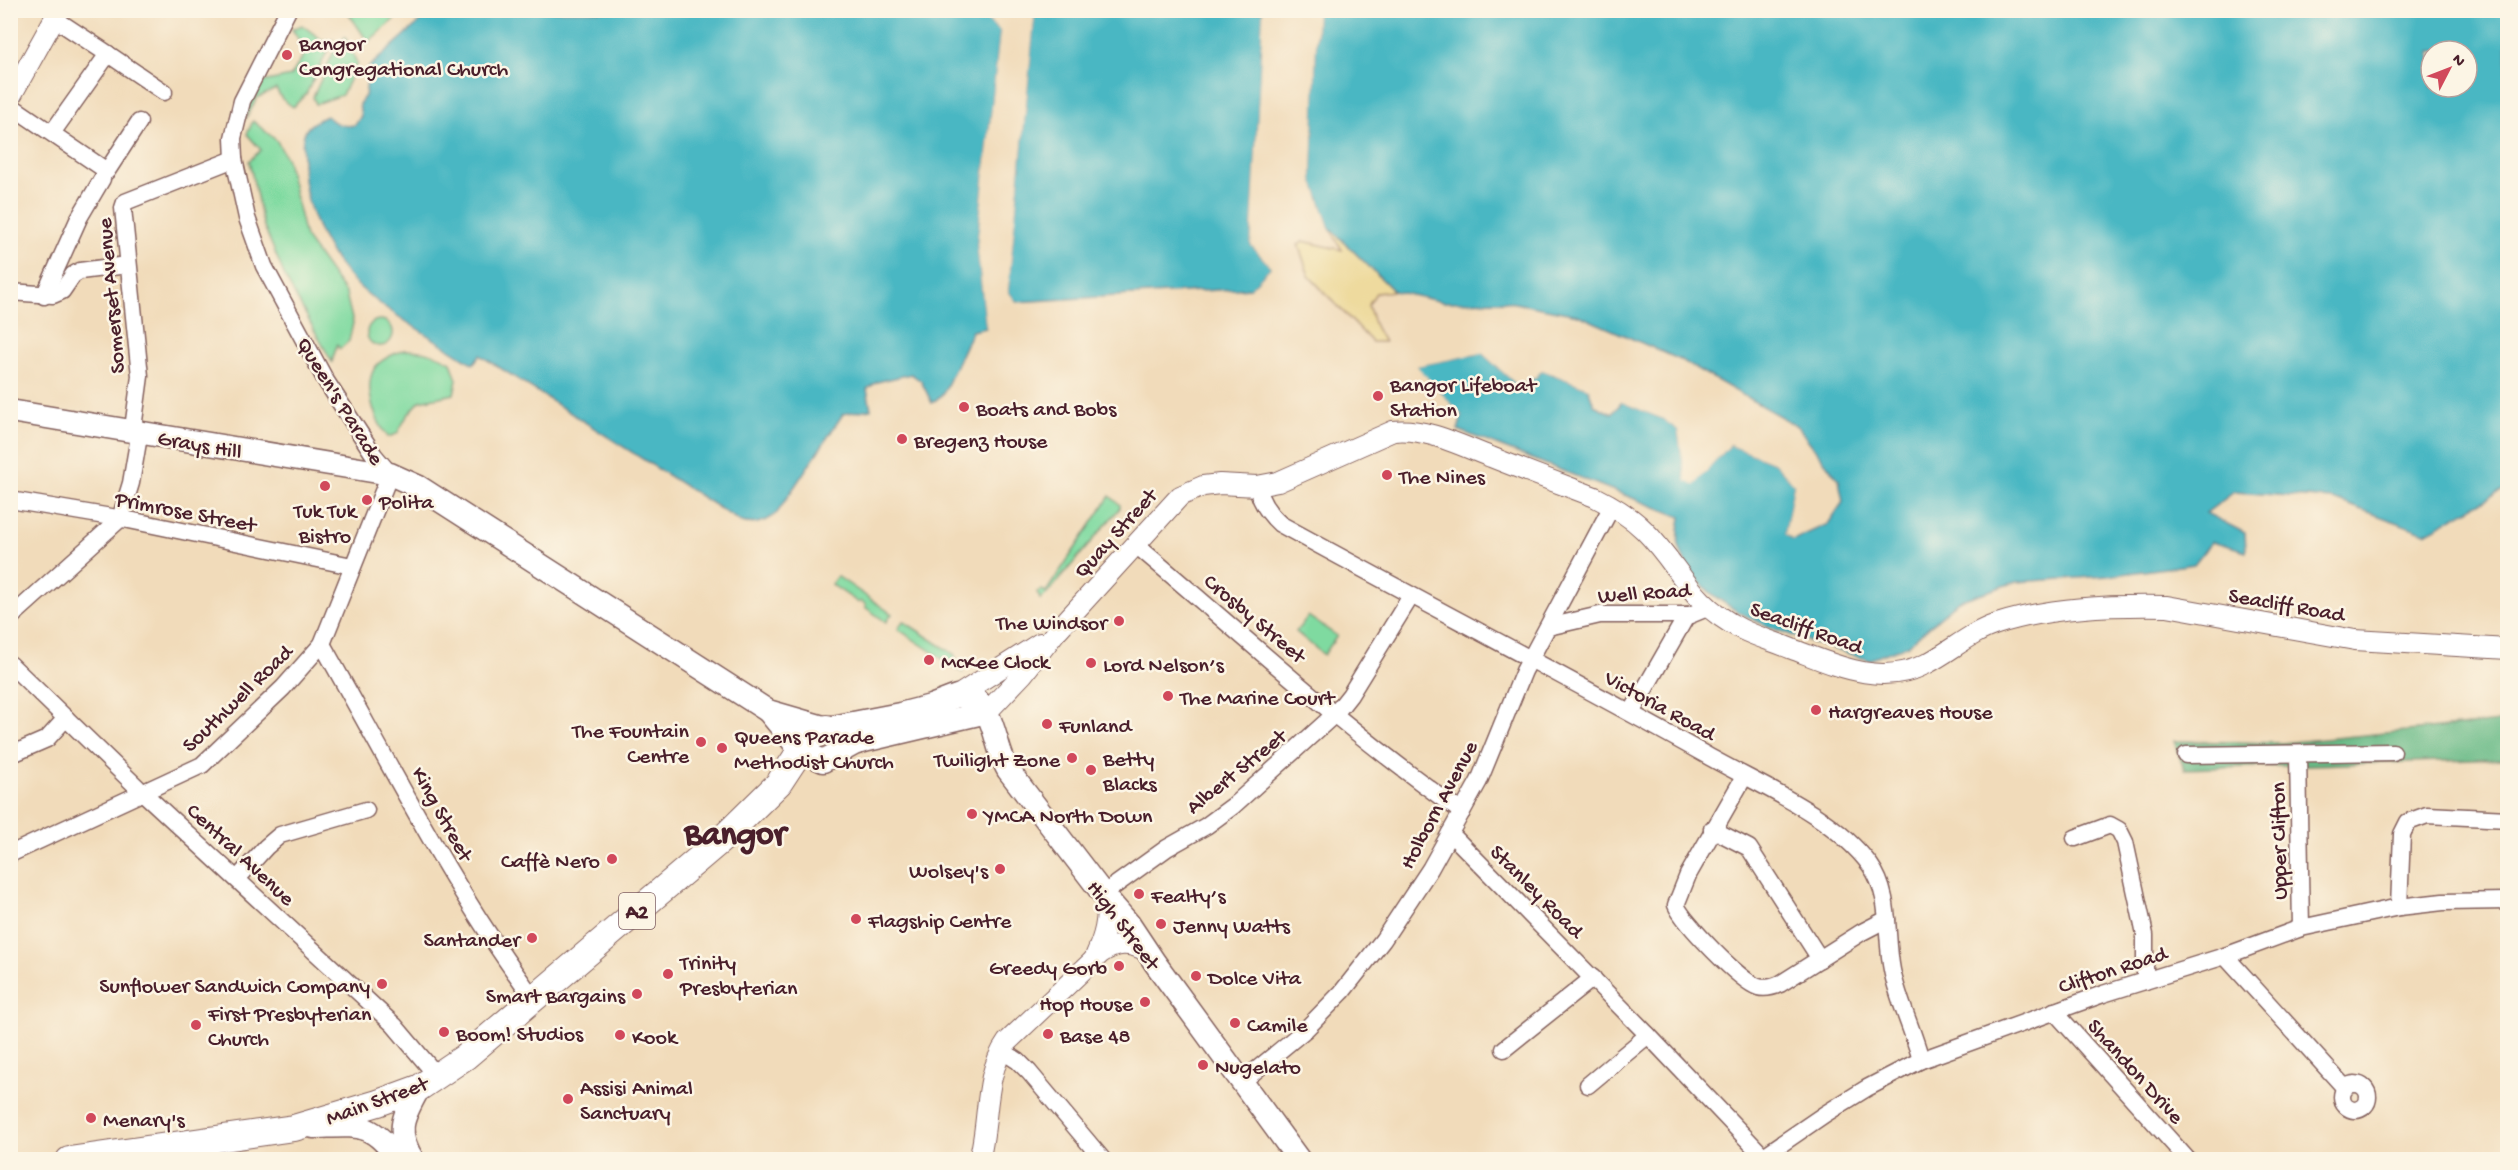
<svg xmlns="http://www.w3.org/2000/svg" width="2518" height="1170" font-family="'Gochi Hand',sans-serif">
	<rect width="100%" height="100%" fill="#fcf5e5"/>
	<filter id="ink" filterUnits="userSpaceOnUse"><feTurbulence type="fractalNoise" baseFrequency=".0167" numOctaves="2"/><feDisplacementMap in="SourceGraphic" scale="12" xChannelSelector="R" yChannelSelector="G"/><feConvolveMatrix kernelMatrix="1 2 1 2 8 2 1 2 1" color-interpolation-filters="sRGB"/></filter>
	<filter id="wash" filterUnits="userSpaceOnUse"><feTurbulence type="fractalNoise" baseFrequency=".008" numOctaves="4" result="noise"/><feDisplacementMap in="SourceGraphic" scale="24" xChannelSelector="R" yChannelSelector="G"/><feGaussianBlur stdDeviation="1.35" result="paint"/><feColorMatrix in="noise" values="0 0 0 0 0 0 0 0 0 0 0 0 0 0 0 0 0 1.4 0 .05"/><feComposite in="paint" operator="in"/></filter>
	<g filter="url(#wash)">
		<rect width="100%" height="100%" fill="#f1dbba"/>
		<g fill="#7fdaa0" stroke="#647c66" stroke-width="1.5">
			<polygon points="347,11 404,11 368,42"/>
			<polygon points="302,25 322,40 333,40 306,94 293,107 282,99 276,89 257,98 246,119 249,100 258,83 291,76 306,51 292,29"/>
			<polygon points="345,37 357,63 342,95 316,104 313,97 334,51"/>
			<polygon points="253,121 277,141 287,160 305,237 346,294 353,323 349,341 340,349 337,345 332,362 286,279 263,224 249,161 261,150 247,134"/>
			<circle cx="380" cy="333" r="13"/>
			<path d="M404,350C422,350 435,353 451,362L457,380L454,394L420,401L407,416L397,434L388,437C374,419 360,381 379,363C386,357 396,353 404,350Z"/>
			<polygon points="1110,496 1120,505 1120,508 1047,594 1040,599 1037,592 1042,590 1046,592"/>
			<polygon points="837,576 892,614 886,622 865,607 866,605 861,601 859,603 831,584"/>
			<polygon points="1308,616 1337,636 1324,655 1296,632"/>
			<polygon points="903,621 954,654 962,672 898,629"/>
		</g>
		<polygon fill="#67ba86" stroke="#586c58" stroke-width="1.5" points="2500,722 2507,723 2507,759 2184,769 2174,741 2282,743"/>
		<polygon fill="#eeda9e" stroke="#9c7c64" stroke-width="1.5" points="1329,227 1394,291 1376,293 1368,305 1375,326 1384,342 1372,342 1309,276 1298,244 1303,241 1342,250"/>
		<g fill="#49b7c3" stroke="#4a6b77" stroke-width="1.5" fill-rule="evenodd">
			<path d="M432,11H977L1000,31L977,245L986,328L972,331L943,394L932,403L921,381L911,374L877,382L867,389L871,409L843,414L777,513C765,522 756,526 741,522L480,355L473,364C440,342 405,323 374,299C332,268 303,213 303,162C302,136 300,126 327,116C336,125 343,127 355,125L361,116L359,104L365,96L369,67Z"/>
			<polygon points="1035,11 1263,11 1251,245 1271,267 1251,288 1016,302 1008,291"/>
			<path d="M1317,11H2507V488L2425,533L2333,499L2234,492L2206,513L2245,533L2246,551L2212,541L2194,564L2108,576L2016,582L1958,601L1908,645L1869,660C1810,641 1695,615 1679,545C1677,537 1680,526 1681,517L1458,430L1462,416L1416,366L1482,353L1517,385L1535,378L1542,370L1588,388L1594,405L1612,414L1622,402L1663,419L1678,430L1686,480L1694,484L1730,445L1775,463L1794,484L1785,534L1793,540L1828,524L1843,502L1839,480L1797,426L1683,361L1578,315L1504,301L1443,302L1394,291L1329,227L1312,178ZM2431,51H2467V87H2431Z"/>
		</g>
		<g fill="#f1dbba">
			<polygon points="982,10 1003,31 980,245 989,326 986,328 977,245 1000,31 977,11"/>
			<polygon points="1032,10 1035,11 1008,291 1016,302 1014,304 1005,290"/>
			<polygon points="1266,10 1254,244 1274,268 1253,291 1251,288 1271,267 1251,245 1263,11"/>
			<polygon points="1314,10 1317,11 1312,178 1329,227 1335,237 1326,228 1309,178"/>
			<polygon points="1483,350 1518,382 1533,376 1542,367 1589,385 1591,389 1542,370 1535,378 1517,385 1482,353 1417,366 1462,416 1458,416 1413,367 1415,364"/>
			<polygon points="1623,399 1664,416 1680,428 1689,479 1694,481 1729,442 1777,461 1797,484 1788,533 1793,537 1803,532 1793,540 1785,534 1794,484 1775,463 1730,445 1694,485 1686,481 1678,430 1663,419 1619,401"/>
		</g>
	</g>
	<g filter="url(#ink)">
		<g fill="none" stroke-linecap="round" stroke-linejoin="round">
			<g stroke="#84615d" stroke-width="19">
				<g id="minor">
					<polyline points="108,54 164,92"/>
					<polyline points="10,105 107,171 139,122"/>
					<polyline points="52,133 108,54 55,19"/>
					<polyline points="10,292 53,295 62,291 73,275 80,271 127,265"/>
					<polyline points="44,296 79,218 102,179"/>
					<path d="M1257,486C1260,502 1268,513 1280,524C1422,602 1565,676 1706,755C1760,786 1832,814 1870,865C1892,895 1885,935 1892,970C1898,1000 1913,1030 1921,1060"/>
					<polyline points="10,500 129,520 352,566"/>
					<path d="M1136,545C1243,635 1347,732 1462,812"/>
					<polyline points="10,618 120,519 131,483 138,442 134,421 140,376 123,208 125,202 234,159"/>
					<polyline points="1548,627 1600,615 1690,615 1707,608"/>
					<path d="M322,644C390,764 452,889 534,999"/>
					<polyline points="10,664 138,788 394,1025 432,1070 432,1081"/>
					<polyline points="1631,713 1687,615"/>
					<polyline points="2298,754 2301,928"/>
					<polyline points="10,755 47,739 66,718"/>
					<polyline points="2186,755 2393,752"/>
					<path d="M1744,777L1688,875L1676,905C1683,922 1740,981 1758,987C1765,989 1773,987 1780,984L1862,932L1887,919"/>
					<polyline points="1712,829 1749,848 1820,959"/>
					<polyline points="1450,833 1648,1035 1763,1156"/>
					<polyline points="2075,838 2110,825 2119,830 2125,842 2145,935 2145,981"/>
					<polyline points="10,854 202,765 283,688 322,644 390,474 374,455 326,381 264,266 247,218 234,159 233,138 242,101 288,10"/>
					<polyline points="237,879 266,847 280,835 366,810"/>
					<polyline points="1103,894 1167,848 1206,826 1233,806 1335,714 1350,695 1411,596"/>
					<polyline points="2399,907 2402,834 2408,822 2427,815 2508,819"/>
					<polyline points="2225,956 2345,1088"/>
					<polyline points="2054,1011 2188,1160"/>
					<polyline points="1504,1049 1593,978"/>
					<polyline points="1001,1050 1018,1061 1029,1072 1103,1160"/>
					<polyline points="1243,1081 1306,1029 1342,992 1383,940 1430,869 1479,781 1524,671 1612,506"/>
					<circle cx="2355" cy="1097" r="13"/>
					<polyline points="1588,1085 1648,1035"/>
					<polyline points="1758,1160 1825,1114 1867,1088 1921,1060 2103,994 2225,956 2301,928 2399,907 2443,902 2508,901"/>
				</g>
			</g>
			<g stroke="#84615d" stroke-width="22">
				<g id="tertiary">
					<polyline points="10,98 59,10"/>
					<polyline points="957,696 1040,643"/>
					<path d="M987,712L1023,674L1055,633L1180,496L1203,486L1220,484L1257,486L1278,482L1393,431C1426,427 1461,446 1491,457C1526,471 1561,484 1595,497C1613,506 1630,516 1644,530C1681,567 1689,603 1741,629C1757,637 1775,642 1792,649C1835,665 1880,687 1926,664C1950,652 1971,632 1997,624C2051,607 2111,605 2167,606L2355,640L2508,649"/>
					<path d="M1095,957C1104,937 1109,920 1106,897"/>
					<path d="M979,1160C990,1121 983,1076 1007,1042L1101,953C1118,942 1129,943 1147,951"/>
				</g>
			</g>
			<g stroke="#84615d" stroke-width="25">
				<g id="secondary">
					<path d="M10,411L390,474L419,487L768,711L827,728L900,714L931,706L957,696H972C996,712 994,746 1008,770L1103,894L1129,924L1155,963L1299,1160"/>
					<polyline points="768,711 800,750 823,761 854,744 868,740 987,712"/>
					<path d="M313,1127C359,1126 370,1120 399,1160"/>
					<path d="M413,1160C394,1129 404,1116 419,1088"/>
				</g>
			</g>
			<g stroke="#84615d" stroke-width="28">
				<polyline id="primary" points="69,1160 294,1128 378,1103 419,1088 465,1057 721,840 779,783 808,739 827,728"/>
			</g>
			<use href="#minor" stroke="#fff" stroke-width="16"/>
			<use href="#tertiary" stroke="#fff" stroke-width="20"/>
			<use href="#secondary" stroke="#fff" stroke-width="22"/>
			<use href="#primary" stroke="#fff" stroke-width="26"/>
		</g>
	</g>
	<g fill="#d1495b" stroke="#fcf5e5" stroke-width="2">
		<circle cx="287" cy="55" r="6"/>
		<circle cx="1378" cy="396" r="6"/>
		<circle cx="964" cy="407" r="6"/>
		<circle cx="902" cy="439" r="6"/>
		<circle cx="1387" cy="475" r="6"/>
		<circle cx="325" cy="486" r="6"/>
		<circle cx="367" cy="500" r="6"/>
		<circle cx="1119" cy="621" r="6"/>
		<circle cx="929" cy="660" r="6"/>
		<circle cx="1091" cy="663" r="6"/>
		<circle cx="1168" cy="696" r="6"/>
		<circle cx="1816" cy="710" r="6"/>
		<circle cx="1047" cy="724" r="6"/>
		<circle cx="701" cy="742" r="6"/>
		<circle cx="722" cy="748" r="6"/>
		<circle cx="1072" cy="758" r="6"/>
		<circle cx="1091" cy="770" r="6"/>
		<circle cx="972" cy="814" r="6"/>
		<circle cx="612" cy="859" r="6"/>
		<circle cx="1000" cy="869" r="6"/>
		<circle cx="1139" cy="894" r="6"/>
		<circle cx="856" cy="919" r="6"/>
		<circle cx="1161" cy="924" r="6"/>
		<circle cx="532" cy="938" r="6"/>
		<circle cx="1119" cy="966" r="6"/>
		<circle cx="668" cy="974" r="6"/>
		<circle cx="1196" cy="976" r="6"/>
		<circle cx="382" cy="984" r="6"/>
		<circle cx="637" cy="994" r="6"/>
		<circle cx="1145" cy="1002" r="6"/>
		<circle cx="1235" cy="1023" r="6"/>
		<circle cx="196" cy="1025" r="6"/>
		<circle cx="444" cy="1032" r="6"/>
		<circle cx="1048" cy="1034" r="6"/>
		<circle cx="620" cy="1035" r="6"/>
		<circle cx="1203" cy="1065" r="6"/>
		<circle cx="568" cy="1099" r="6"/>
		<circle cx="91" cy="1118" r="6"/>
	</g>
	<g text-anchor="middle" stroke-width="5" stroke-linejoin="round" paint-order="stroke">
		<rect fill="#fcf5e5" stroke="#7f5f63" stroke-width="1.5" x="619" y="893" width="36" height="36" rx="4.5"/>
		<g font-size="21" font-weight="bold" fill="#4a1f2b">
			<text x="637" y="918">A2</text>
		</g>
		<g font-size="22" fill="#4a1f2b" stroke="#fcf5e5" text-anchor="start">
			<text x="299" y="50">Bangor<tspan x="299" dy="25">Congregational Church</tspan></text>
			<text x="1390" y="391">Bangor Lifeboat<tspan x="1390" dy="25">Station</tspan></text>
			<text x="976" y="415">Boats and Bobs</text>
			<text x="914" y="447">Bregenz House</text>
			<text x="1399" y="483">The Nines</text>
			<text x="379" y="508">Polita</text>
			<text x="325" y="517" text-anchor="middle">Tuk Tuk<tspan x="325" dy="25">Bistro</tspan></text>
			<text x="1107" y="629" text-anchor="end">The Windsor</text>
			<text x="941" y="668">McKee Clock</text>
			<text x="1103" y="671">Lord Nelson’s</text>
			<text x="1180" y="704">The Marine Court</text>
			<text x="1828" y="718">Hargreaves House</text>
			<text x="1059" y="732">Funland</text>
			<text x="689" y="737" text-anchor="end">The Fountain<tspan x="689" dy="25">Centre</tspan></text>
			<text x="734" y="743">Queens Parade<tspan x="734" dy="25">Methodist Church</tspan></text>
			<text x="1103" y="765">Betty<tspan x="1103" dy="25">Blacks</tspan></text>
			<text x="1060" y="766" text-anchor="end">Twilight Zone</text>
			<text x="984" y="822">YMCA North Down</text>
			<text x="600" y="867" text-anchor="end">Caffè Nero</text>
			<text x="988" y="877" text-anchor="end">Wolsey's</text>
			<text x="1151" y="902">Fealty’s</text>
			<text x="868" y="927">Flagship Centre</text>
			<text x="1173" y="932">Jenny Watts</text>
			<text x="520" y="946" text-anchor="end">Santander</text>
			<text x="680" y="969">Trinity<tspan x="680" dy="25">Presbyterian</tspan></text>
			<text x="1107" y="974" text-anchor="end">Greedy Gorb</text>
			<text x="1208" y="984">Dolce Vita</text>
			<text x="370" y="992" text-anchor="end">Sunflower Sandwich Company</text>
			<text x="625" y="1002" text-anchor="end">Smart Bargains</text>
			<text x="1133" y="1010" text-anchor="end">Hop House</text>
			<text x="208" y="1020">First Presbyterian<tspan x="208" dy="25">Church</tspan></text>
			<text x="1247" y="1031">Camile</text>
			<text x="456" y="1040">Boom! Studios</text>
			<text x="1060" y="1042">Base 48</text>
			<text x="632" y="1043">Kook</text>
			<text x="1215" y="1073">Nugelato</text>
			<text x="580" y="1094">Assisi Animal<tspan x="580" dy="25">Sanctuary</tspan></text>
			<text x="103" y="1126">Menary's</text>
		</g>
		<g font-size="22" fill="#4a1f2b" stroke="#fcf5e5">
			<text transform="translate(109 296) rotate(-95)" y="8">Somerset Avenue</text>
			<text transform="translate(342 400) rotate(58)" y="8">Queen's Parade</text>
			<text transform="translate(200 443) rotate(10)" y="8">Grays Hill</text>
			<text transform="translate(186 510) rotate(11)" y="8">Primrose Street</text>
			<text transform="translate(1114 532) rotate(-48)" y="8">Quay Street</text>
			<text transform="translate(1644 591) rotate(-4)" y="8">Well Road</text>
			<text transform="translate(2287 603) rotate(10)" y="8">Seacliff Road</text>
			<text transform="translate(1256 617) rotate(40)" y="8">Crosby Street</text>
			<text transform="translate(1807 626) rotate(20)" y="8">Seacliff Road</text>
			<text transform="translate(236 697) rotate(-44)" y="8">Southwell Road</text>
			<text transform="translate(1661 704) rotate(29)" y="8">Victoria Road</text>
			<text transform="translate(1235 770) rotate(-39)" y="8">Albert Street</text>
			<text transform="translate(1437 804) rotate(-62)" y="8">Holborn Avenue</text>
			<text transform="translate(444 813) rotate(61)" y="8">King Street</text>
			<text transform="translate(2277 841) rotate(-91)" y="8">Upper Clifton</text>
			<text transform="translate(242 853) rotate(43)" y="8">Central Avenue</text>
			<text transform="translate(1538 890) rotate(45)" y="8">Stanley Road</text>
			<text transform="translate(1125 924) rotate(53)" y="8">High Street</text>
			<text transform="translate(2112 968) rotate(-18)" y="8">Clifton Road</text>
			<text transform="translate(2137 1070) rotate(48)" y="8">Shandon Drive</text>
			<text transform="translate(376 1099) rotate(-20)" y="8">Main Street</text>
		</g>
		<g font-size="34" font-weight="bold" fill="#4a1f2b" stroke="#fcf5e5">
			<text x="735" y="843">Bangor</text>
		</g>
	</g>
	<rect width="2518" height="1170" fill="none" stroke="#fcf5e5" stroke-width="36"/>
	<g transform="translate(2449 69) rotate(48)"><circle r="28" fill="#fcf5e5" stroke="#b59f9b" stroke-width="1.5"/>
	<path d="M0-4.5L10 22L0 15L-10 22Z" fill="#d1495b"/>
	<text y="-9" font-size="16" font-weight="bold" text-anchor="middle" fill="#4a1f2b">N</text>
	</g>
</svg>
